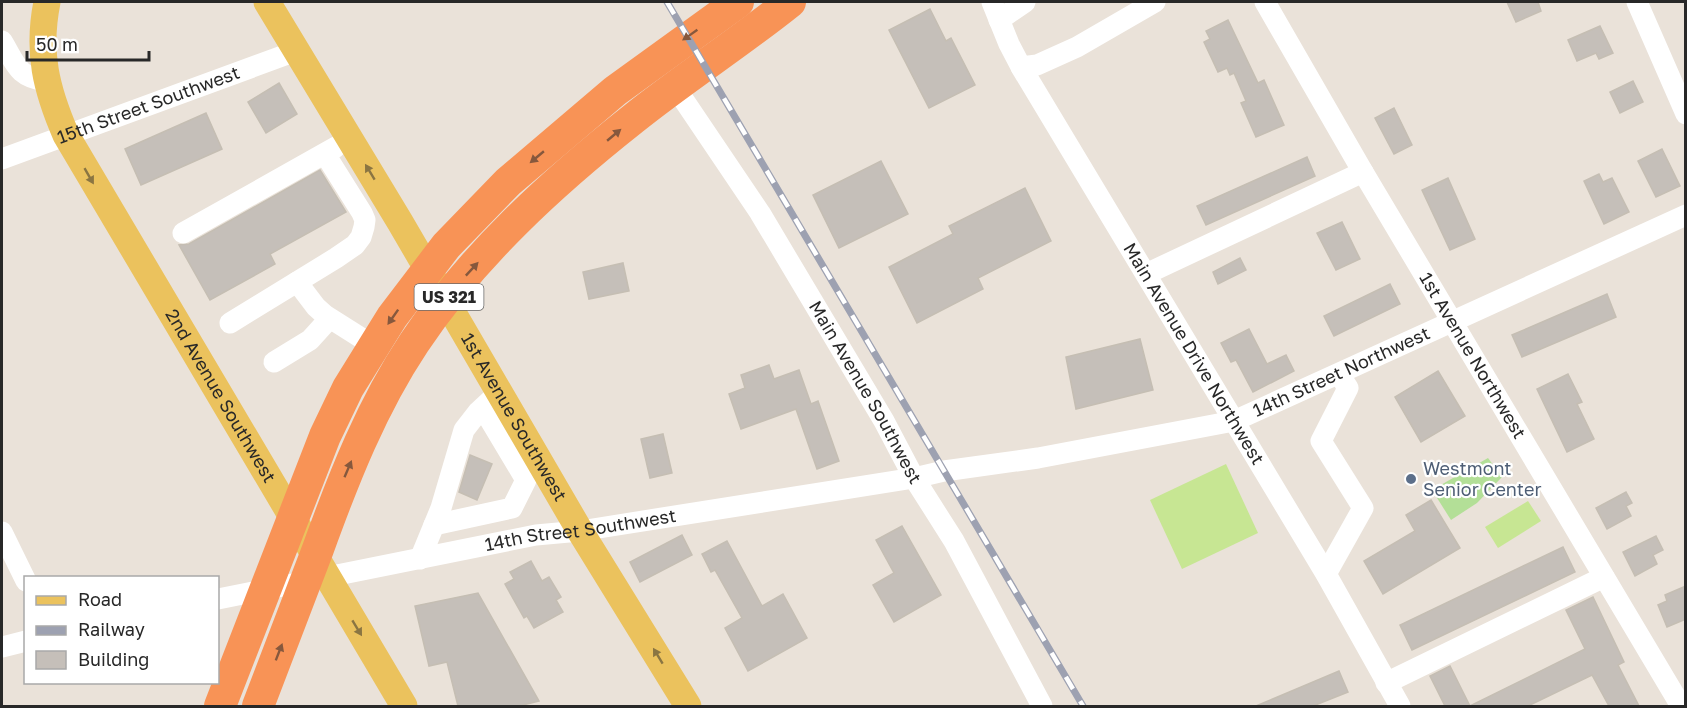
<svg xmlns="http://www.w3.org/2000/svg" width="1687" height="708" font-family="'Golos Text',sans-serif">
	<rect width="100%" height="100%" fill="#eae2d9"/>
	<polygon fill="#b3df97" points="1488,458 1502,477 1477,503 1451,520 1432,490"/>
	<g fill="#c7e693">
		<polygon points="1226,464 1258,533 1182,569 1150,500"/>
		<polygon points="1528,501 1541,521 1498,548 1485,527"/>
	</g>
	<g fill="#c5bfb9" stroke="#c5beb3" stroke-width="1.5">
		<polygon points="1507,2 1538,2 1541,11 1516,22"/>
		<polygon points="930,9 946,41 951,38 975,85 929,108 889,30"/>
		<polygon points="1228,20 1258,83 1264,80 1284,125 1256,137 1241,103 1246,101 1234,73 1230,75 1227,68 1218,72 1204,42 1210,39 1206,31"/>
		<polygon points="1600,26 1613,53 1599,59 1596,53 1577,61 1568,40"/>
		<polygon points="1633,81 1643,102 1620,113 1610,92"/>
		<polygon points="279,83 297,114 266,133 248,102"/>
		<polygon points="1394,108 1412,145 1394,154 1375,118"/>
		<polygon points="206,113 222,149 141,185 125,149"/>
		<polygon points="1662,149 1680,186 1656,197 1638,161"/>
		<polygon points="1307,157 1315,176 1206,225 1197,206"/>
		<polygon points="881,161 908,214 839,248 813,195"/>
		<polygon points="320,170 346,212 270,254 275,264 210,300 179,245 189,244"/>
		<polygon points="1599,174 1603,182 1612,178 1629,212 1604,224 1584,181"/>
		<polygon points="1448,178 1475,239 1450,250 1422,190"/>
		<polygon points="1025,188 1051,241 978,278 983,289 917,323 889,267 953,234 949,226"/>
		<polygon points="1342,222 1360,259 1336,270 1317,233"/>
		<polygon points="1240,258 1246,270 1218,284 1213,272"/>
		<polygon points="623,263 629,291 589,299 583,272"/>
		<polygon points="1390,284 1400,304 1334,336 1324,316"/>
		<polygon points="1607,294 1616,317 1522,357 1512,335"/>
		<polygon points="1249,329 1267,364 1286,355 1294,371 1253,392 1236,360 1231,362 1221,343"/>
		<polygon points="1140,339 1153,390 1076,409 1066,357"/>
		<polygon points="769,365 774,379 799,370 811,404 818,401 839,461 817,469 796,409 741,429 729,394 745,388 741,375"/>
		<polygon points="1438,371 1465,416 1421,442 1395,397"/>
		<polygon points="1568,374 1582,402 1577,404 1594,439 1567,452 1537,389"/>
		<polygon points="663,434 672,473 650,478 641,439"/>
		<polygon points="470,455 492,464 477,500 459,492"/>
		<polygon points="1626,492 1632,503 1626,506 1631,516 1607,529 1596,508"/>
		<polygon points="1431,500 1460,548 1383,594 1364,561 1415,531 1406,515"/>
		<polygon points="902,526 941,595 894,622 873,585 894,573 876,540"/>
		<polygon points="682,535 692,555 640,582 630,562"/>
		<polygon points="1656,536 1663,550 1653,555 1657,564 1635,576 1623,552"/>
		<polygon points="727,541 762,606 783,594 807,638 748,671 725,628 742,618 715,570 711,572 702,554"/>
		<polygon points="1563,547 1575,572 1412,650 1400,625"/>
		<polygon points="531,561 542,581 549,577 561,597 556,600 563,612 534,628 527,616 524,618 505,584 514,579 510,572"/>
		<polygon points="1686,586 1686,619 1667,627 1658,605 1667,601 1665,595"/>
		<polygon points="478,593 539,701 519,706 458,706 447,662 429,666 415,606"/>
		<polygon points="1593,597 1624,662 1618,665 1639,706 1609,706 1592,675 1528,706 1445,706 1430,676 1450,666 1470,706 1585,649 1566,610"/>
		<polygon points="1339,671 1348,692 1313,706 1256,706"/>
	</g>
	<g fill="none" stroke-linecap="round" stroke-linejoin="round">
		<g stroke="#fff" stroke-width="21">
			<path id="s1" d="M992,2L1009,44L1021,67L1326,574L1400,706"/>
			<path id="s2" d="M1265,2L1363,172L1681,706"/>
			<polyline points="1637,2 1686,114"/>
			<polyline points="999,20 1025,2"/>
			<path d="M2,41C16,64 17,77 46,81"/>
			<polyline points="1021,67 1037,65 1077,47 1155,2"/>
			<path id="s3" d="M675,87L760,213L884,421L914,478L954,541L1042,706"/>
			<path id="s4" d="M2,159L296,51"/>
			<polyline points="183,233 336,147"/>
			<polyline points="1146,274 1363,172"/>
			<polyline points="297,282 316,307 325,315 374,346"/>
			<polyline points="230,323 336,258 355,245 361,237 364,227 365,220 362,213 325,154"/>
			<polyline points="274,362 310,340 329,319"/>
			<polyline points="434,525 512,508 526,480 483,408"/>
			<polyline points="2,532 26,581"/>
			<polyline points="420,559 441,508 464,430 478,412 492,399"/>
			<polyline points="1326,574 1363,508 1321,441 1348,388 1339,374"/>
			<path id="s5" d="M218,599L536,535L580,531L914,478L944,471L1038,458L1234,421L1686,215"/>
			<polyline points="2,647 26,641"/>
			<polyline points="1386,683 1604,577"/>
		</g>
		<g stroke="#ebc25d" stroke-width="27">
			<path id="s6" d="M47,2C37,52 46,89 66,135L404,706"/>
			<path id="s7" d="M267,2L400,222L580,531L688,706"/>
		</g>
		<g stroke="#f89356" stroke-width="32">
			<polyline points="220,706 325,436 348,388 392,317 446,246 508,182 615,91 738,2"/>
			<path d="M258,706C278,654 298,601 318,549C344,477 372,406 414,343C472,256 552,183 633,119C684,78 739,43 790,2"/>
		</g>
		<g stroke="#9da1b1" stroke-width="7">
			<polyline id="rail" points="667,2 1083,706"/>
		</g>
		<use href="#rail" stroke="#fff" stroke-width="4.5" stroke-dasharray="14" stroke-linecap="butt"/>
	</g>
	<defs><path id="oneway-solid" d="M-6-.8H1V-3.2L6.5 0L1 3.2V.8H-6Z" transform="scale(1.5)"/></defs>
	<g fill="#86583d">
		<use href="#oneway-solid" transform="translate(690 35) rotate(145)"/>
		<use href="#oneway-solid" transform="translate(614 135) rotate(-40)"/>
		<use href="#oneway-solid" transform="translate(537 157) rotate(140)"/>
		<use href="#oneway-solid" transform="translate(472 269) rotate(-47)"/>
		<use href="#oneway-solid" transform="translate(393 317) rotate(125)"/>
		<use href="#oneway-solid" transform="translate(348 469) rotate(-67)"/>
		<use href="#oneway-solid" transform="translate(279 652) rotate(-69)"/>
	</g>
	<g fill="#8a7542">
		<use href="#oneway-solid" transform="translate(370 172) rotate(-121)"/>
		<use href="#oneway-solid" transform="translate(89 176) rotate(60)"/>
		<use href="#oneway-solid" transform="translate(357 628) rotate(59)"/>
		<use href="#oneway-solid" transform="translate(658 656) rotate(-121)"/>
	</g>
	<circle fill="#5c6f8a" stroke="#fff" stroke-width="2" cx="1411" cy="479" r="6"/>
	<g text-anchor="middle" stroke-width="4.5" stroke-linejoin="round" paint-order="stroke">
		<rect fill="#fff" stroke="#686868" stroke-width="1.5" x="414.5" y="284" width="69" height="26" rx="4.5"/>
		<g font-size="16" font-weight="bold" fill="#282828">
			<text x="449" y="303">US 321</text>
		</g>
		<g font-size="18" fill="#282828" stroke="#fff">
			<text dy="6" stroke="none"><textPath href="#s4" startOffset="156">15th Street Southwest</textPath></text>
			<text dy="6" stroke="none"><textPath href="#s2" startOffset="410">1st Avenue Northwest</textPath></text>
			<text dy="6" stroke="none"><textPath href="#s1" startOffset="406">Main Avenue Drive Northwest</textPath></text>
			<text dy="6" stroke="none"><textPath href="#s5" startOffset="1150">14th Street Northwest</textPath></text>
			<text dy="6" stroke="none"><textPath href="#s3" startOffset="360">Main Avenue Southwest</textPath></text>
			<text dy="6" stroke="none"><textPath href="#s6" startOffset="440">2nd Avenue Southwest</textPath></text>
			<text dy="6" stroke="none"><textPath href="#s7" startOffset="483">1st Avenue Southwest</textPath></text>
			<text dy="6" stroke="none"><textPath href="#s5" startOffset="369">14th Street Southwest</textPath></text>
		</g>
		<g font-size="18" fill="#4e5e75" stroke="#fff" text-anchor="start">
			<text x="1423" y="475">Westmont<tspan x="1423" dy="21">Senior Center</tspan></text>
		</g>
	</g>
	<rect width="1687" height="708" fill="none" stroke="#282828" stroke-width="6"/>
	<rect x="24" y="576" width="195" height="108" fill="#ffffff" stroke="#a9a9a9" stroke-width="1.5"/>
	<rect x="36" y="596" width="30" height="9" fill="#ebc25d" stroke="#a9a9a9" stroke-width="1.5"/>
	<text x="78" y="606" font-size="18" fill="#282828">Road</text>
	<rect x="36" y="626" width="30" height="9" fill="#9da1b1" stroke="#a9a9a9" stroke-width="1.5"/>
	<text x="78" y="636" font-size="18" fill="#282828">Railway</text>
	<rect x="36" y="651" width="30" height="18" fill="#c5bfb9" stroke="#a9a9a9" stroke-width="1.5"/>
	<text x="78" y="666" font-size="18" fill="#282828">Building</text>
	<path d="M27 51v9h122v-9" fill="none" stroke="#282828" stroke-width="3"/>
	<text x="36" y="51" font-size="18" fill="#282828" stroke="#ffffff" stroke-width="4.5" paint-order="stroke">50 m</text>
</svg>
